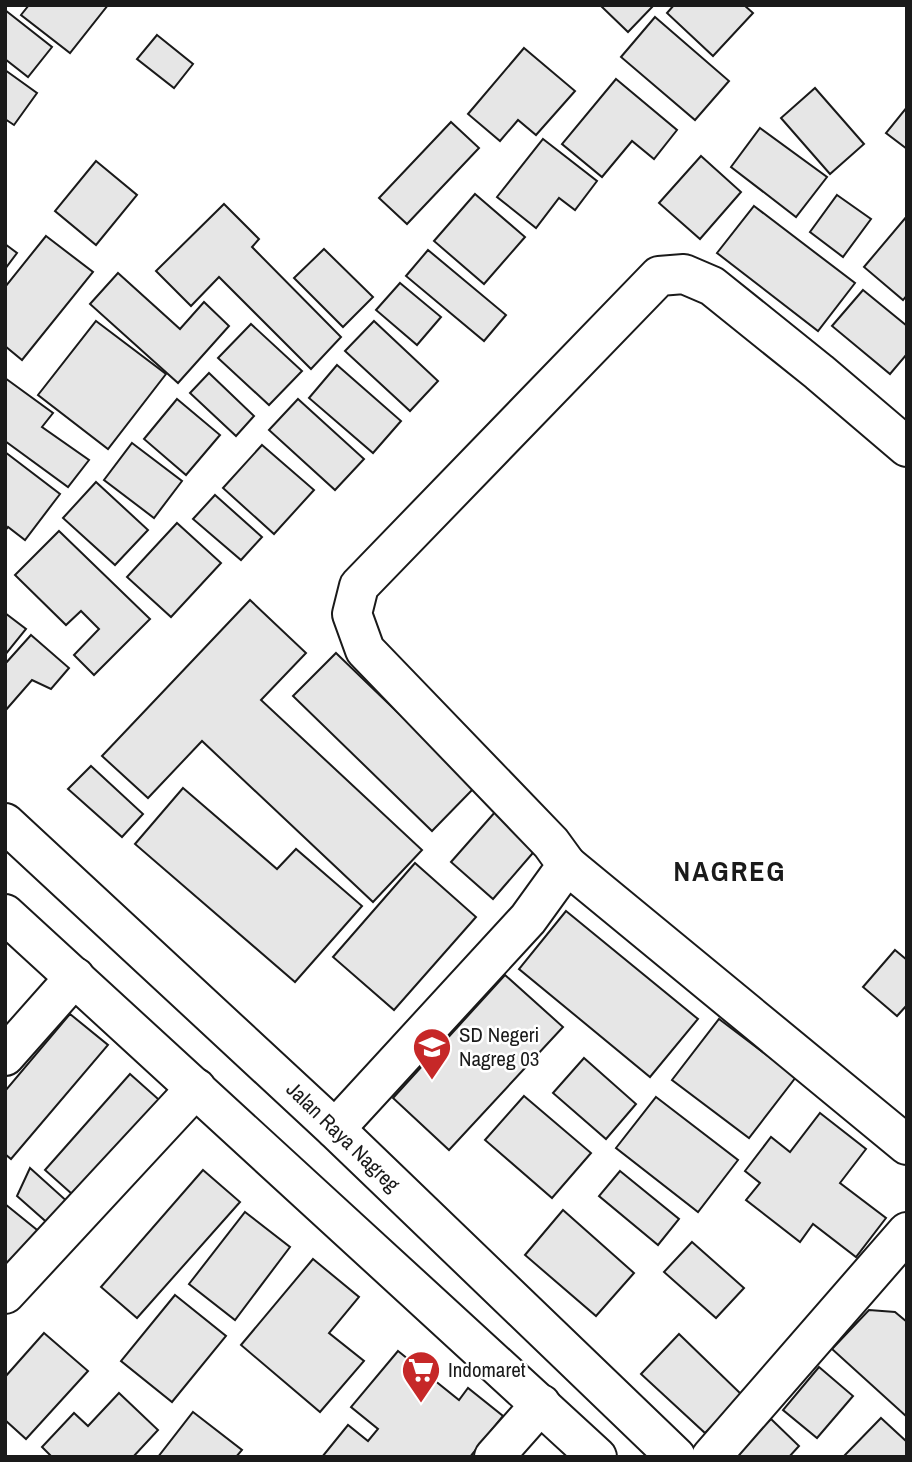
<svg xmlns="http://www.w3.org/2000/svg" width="912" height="1462" font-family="'Archivo Narrow',sans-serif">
	<rect width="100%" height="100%" fill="#fff"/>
	<g fill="#e6e6e6" stroke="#1a1a1a" stroke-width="2">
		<polygon points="29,5 108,5 70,53 21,15"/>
		<polygon points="600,5 654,5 628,32"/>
		<polygon points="674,5 744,5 753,13 713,56 667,13"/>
		<polygon points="5,10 52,47 28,77 5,59"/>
		<polygon points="655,17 729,81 695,120 621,57"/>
		<polygon points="157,35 193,64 174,88 137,59"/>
		<polygon points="524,48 575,91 536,135 518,120 500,141 468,114"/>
		<polygon points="5,70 37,93 14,125 5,119"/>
		<polygon points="616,79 677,130 654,159 632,141 602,177 562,144"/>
		<polygon points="815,88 864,144 830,174 781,118"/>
		<polygon points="907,107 907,149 886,133"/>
		<polygon points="451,122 479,148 407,224 379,198"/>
		<polygon points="760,128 827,177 796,217 731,167"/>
		<polygon points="543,139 597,181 575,210 559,198 536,228 497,197"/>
		<polygon points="701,156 741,192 700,239 659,203"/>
		<polygon points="96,161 137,195 96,245 55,211"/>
		<polygon points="475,194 525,237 484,284 434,241"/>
		<polygon points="837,195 871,219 843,257 810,232"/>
		<polygon points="224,204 259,239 252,247 341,337 311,369 219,277 191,306 156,271"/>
		<polygon points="754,206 855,283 818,331 717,253"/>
		<polygon points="907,216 907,295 903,300 864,267"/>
		<polygon points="46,236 93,272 22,360 5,346 5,287"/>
		<polygon points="5,244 17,253 5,269"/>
		<polygon points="324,249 373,297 343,327 294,278"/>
		<polygon points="428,250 506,315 484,341 406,276"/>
		<polygon points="118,273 180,329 204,302 229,326 178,383 90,304"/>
		<polygon points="400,283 441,317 417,345 376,310"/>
		<polygon points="863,290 907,326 907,354 890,374 832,326"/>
		<polygon points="96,321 166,374 108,449 38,395"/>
		<polygon points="374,321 438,381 410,411 345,351"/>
		<polygon points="251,324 302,371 269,405 218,358"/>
		<polygon points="337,365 401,421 373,453 309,398"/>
		<polygon points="209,373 254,416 236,436 190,393"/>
		<polygon points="5,378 53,413 42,427 89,460 68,487 5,441"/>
		<polygon points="177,399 220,435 186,475 144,439"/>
		<polygon points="298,399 364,459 335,490 269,430"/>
		<polygon points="132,443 182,481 154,518 104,480"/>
		<polygon points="262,445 314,490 274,534 223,488"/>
		<polygon points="5,452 60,494 25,540 8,527 5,531"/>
		<polygon points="96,482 148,530 115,565 63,518"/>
		<polygon points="215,495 262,537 241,560 193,519"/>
		<polygon points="177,523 221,563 171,617 127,577"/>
		<polygon points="59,531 150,619 94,675 74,655 99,629 81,611 66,625 15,575"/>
		<polygon points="250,600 306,653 261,700 422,850 373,902 202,741 148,798 102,756"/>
		<polygon points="5,613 26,629 5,655"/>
		<polygon points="31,635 69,668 51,689 32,680 5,711 5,664"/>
		<polygon points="336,653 475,787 432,831 293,696"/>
		<polygon points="91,766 143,814 122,837 68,789"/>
		<polygon points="183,788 277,869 296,849 362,906 295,982 135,844"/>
		<polygon points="496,811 538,847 493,899 451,862"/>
		<polygon points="415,863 476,917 394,1010 333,957"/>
		<polygon points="566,911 698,1019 650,1077 519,969"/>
		<polygon points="895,950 907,960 907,1005 897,1016 863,987"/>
		<polygon points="505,975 563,1027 449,1150 393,1098"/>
		<polygon points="70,1014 108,1045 11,1159 5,1154 5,1091"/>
		<polygon points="719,1019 796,1077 749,1138 672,1080"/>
		<polygon points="584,1058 636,1104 606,1139 553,1093"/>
		<polygon points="130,1074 166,1106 81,1202 45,1170"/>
		<polygon points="524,1096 591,1153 552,1198 485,1140"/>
		<polygon points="656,1097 738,1160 698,1212 616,1148"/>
		<polygon points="820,1113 866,1149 840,1183 886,1218 856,1257 813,1224 800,1242 746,1200 760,1183 745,1171 771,1137 790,1152"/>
		<polygon points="30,1168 70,1204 51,1226 17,1196"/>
		<polygon points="203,1170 240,1202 137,1318 101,1287"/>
		<polygon points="620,1171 679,1219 658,1245 599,1196"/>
		<polygon points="5,1204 47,1238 5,1268"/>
		<polygon points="563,1210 634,1273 596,1316 525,1255"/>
		<polygon points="245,1212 290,1247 235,1320 189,1284"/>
		<polygon points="692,1242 744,1288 716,1318 664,1272"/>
		<polygon points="313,1259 359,1297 329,1333 364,1361 320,1412 241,1345"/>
		<polygon points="175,1295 226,1336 172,1402 121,1361"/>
		<polygon points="869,1310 895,1312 907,1322 907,1417 832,1349"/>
		<polygon points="44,1333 88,1371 26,1439 5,1420 5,1377"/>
		<polygon points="679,1334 742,1395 705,1433 641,1374"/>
		<polygon points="398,1351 459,1400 468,1388 503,1416 470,1457 322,1457 348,1425 368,1441 378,1429 351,1407"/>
		<polygon points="819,1367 853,1396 817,1438 783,1410"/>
		<polygon points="119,1393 158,1430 133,1457 52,1457 42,1447 74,1413 88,1426"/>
		<polygon points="193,1412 242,1450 236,1457 158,1457"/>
		<polygon points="881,1418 907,1442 907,1457 843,1457"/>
		<polygon points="771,1419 799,1446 789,1457 735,1456"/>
	</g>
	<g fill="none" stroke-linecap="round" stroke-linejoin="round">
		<g stroke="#1a1a1a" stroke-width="42">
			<g id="street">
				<polyline points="567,865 907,1145"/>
				<polyline points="5,1056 75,977"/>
				<polyline points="335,1129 528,919 567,865 551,843 365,650 352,614 359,586 659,276 684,274 712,286 819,372 907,447"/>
				<polyline points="5,1294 196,1088"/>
				<polyline points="494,1457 541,1404"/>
				<polyline points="711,1457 907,1232"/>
			</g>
		</g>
		<g stroke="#1a1a1a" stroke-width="42">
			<g id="highway">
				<polyline points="5,823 335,1129 676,1457"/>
				<polyline points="5,914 597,1457"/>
			</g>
		</g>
		<use href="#street" stroke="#fff" stroke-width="38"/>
		<use href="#highway" stroke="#fff" stroke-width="38"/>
	</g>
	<defs>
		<g id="school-pin" transform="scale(2.0125)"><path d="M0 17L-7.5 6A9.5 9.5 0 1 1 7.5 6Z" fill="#c62828" stroke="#fff"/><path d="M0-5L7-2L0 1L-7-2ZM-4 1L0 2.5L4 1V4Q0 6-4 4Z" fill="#fff"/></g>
		<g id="supermarket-pin" transform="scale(2.0125)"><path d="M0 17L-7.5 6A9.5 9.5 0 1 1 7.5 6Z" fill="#c62828" stroke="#fff"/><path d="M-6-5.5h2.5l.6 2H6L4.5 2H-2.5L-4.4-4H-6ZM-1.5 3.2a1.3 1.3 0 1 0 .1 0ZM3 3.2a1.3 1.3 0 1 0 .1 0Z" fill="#fff"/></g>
	</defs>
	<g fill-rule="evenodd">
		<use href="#school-pin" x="432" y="1047"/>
		<use href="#supermarket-pin" x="421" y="1370"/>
	</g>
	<g text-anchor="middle" stroke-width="5" stroke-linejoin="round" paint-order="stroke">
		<g font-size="21" fill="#1a1a1a" stroke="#fff" text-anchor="start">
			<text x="459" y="1042">SD Negeri<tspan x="459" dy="24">Nagreg 03</tspan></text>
			<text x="448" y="1377">Indomaret</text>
		</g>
		<g font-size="21" fill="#1a1a1a" stroke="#fff">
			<text transform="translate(343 1137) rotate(44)" y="7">Jalan Raya Nagreg</text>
		</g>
		<g font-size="28" font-weight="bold" letter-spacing="2" fill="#1a1a1a" stroke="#fff">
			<text x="730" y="881">NAGREG</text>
		</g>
	</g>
	<rect width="912" height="1462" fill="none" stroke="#1a1a1a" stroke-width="14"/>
</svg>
